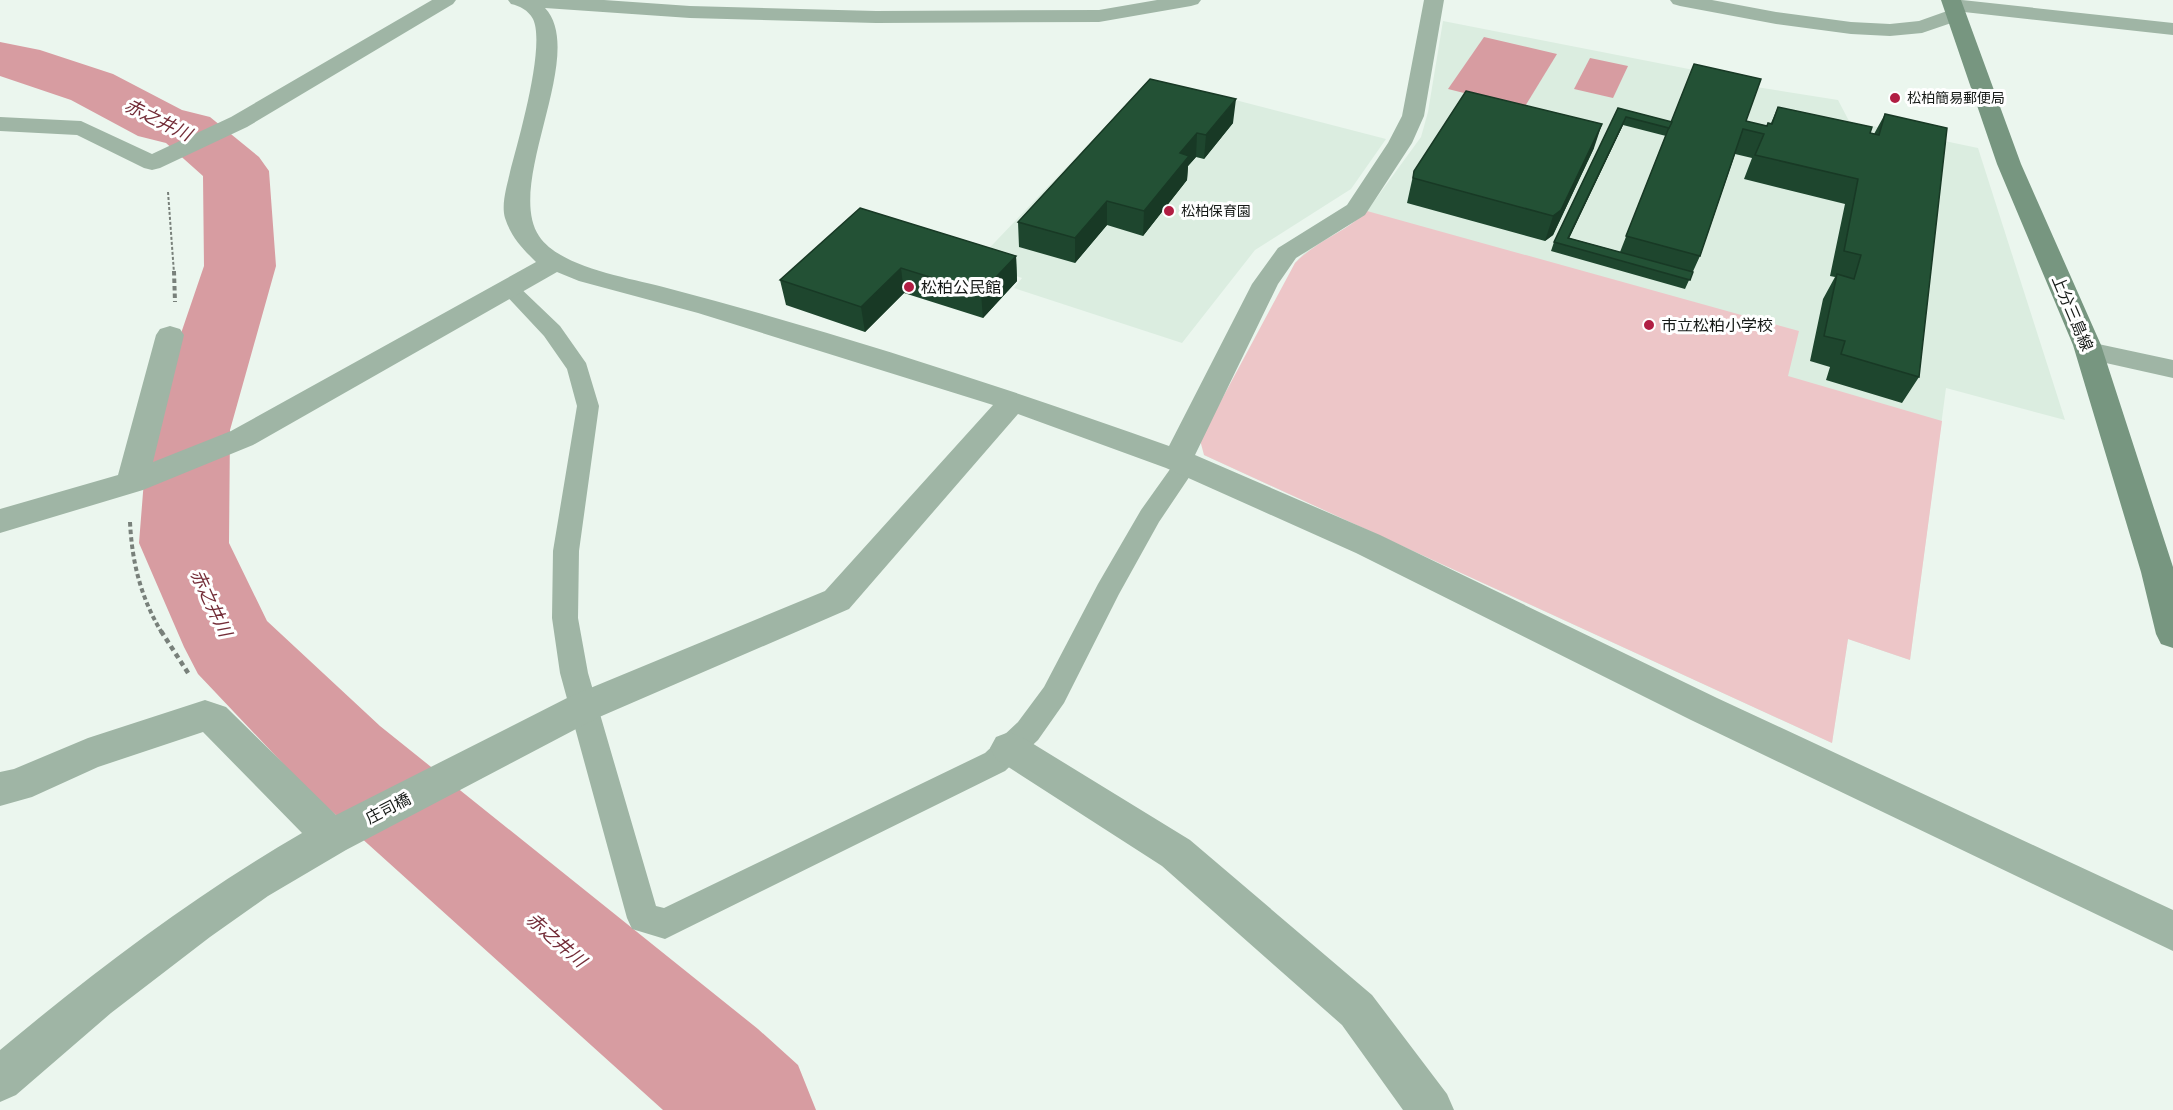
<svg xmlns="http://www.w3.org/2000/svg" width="2173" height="1110" font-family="Figtree,'Noto Sans JP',sans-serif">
	<rect width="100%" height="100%" fill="#ebf6ee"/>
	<g fill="#dbede0">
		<polygon points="1443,21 1699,71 1725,82 1838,100 1849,121 1978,148 2065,420 1946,388 1910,660 1848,639 1832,743 1204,455 1295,263 1308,249 1357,222 1367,211 1421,137 1428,112"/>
		<polygon points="1162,81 1386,139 1351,189 1255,250 1182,343 1014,288 1022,278 976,262 1143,87"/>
	</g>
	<path fill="#edc6c8" d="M1367,211L1799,331L1788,376L1942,421L1910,660L1848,639L1832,743L1204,455L1200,440L1295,263C1316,241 1346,232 1367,211Z"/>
	<g fill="#d79ca1">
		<polygon points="1484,37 1557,54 1524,108 1448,89"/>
		<polygon points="1590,58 1628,66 1613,98 1574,89"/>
	</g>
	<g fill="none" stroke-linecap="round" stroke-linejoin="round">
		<polygon fill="#d79ca1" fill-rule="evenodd" points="0,42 40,50 113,74 182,110 210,117 259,157 269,171 276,266 230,430 229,543 267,621 380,726 758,1029 798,1065 816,1110 663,1110 308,790 198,674 184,647 139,543 148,430 204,266 203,176 166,143 138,136 71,100 0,76"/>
		<polyline stroke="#78807a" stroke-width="2" stroke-dasharray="3 2" stroke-linecap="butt" points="168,192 174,273"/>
		<g stroke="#78807a" stroke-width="4" stroke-dasharray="4.5 3" stroke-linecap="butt">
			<polyline points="174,271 175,302"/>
			<path d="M130,522C132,563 141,598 162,633"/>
		</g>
		<polyline stroke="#78807a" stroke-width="4.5" stroke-dasharray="5 4" stroke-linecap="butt" points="161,631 190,676"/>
		<polygon fill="#9fb5a5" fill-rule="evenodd" points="509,282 516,284 560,326 586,363 599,406 579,551 578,618 588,673 656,906 664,908 985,753 1018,722 1044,687 1098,584 1141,510 1178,458 1186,456 1194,458 1198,464 1159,522 1119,594 1064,703 1038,740 1005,771 665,939 632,929 627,918 560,673 552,618 553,551 577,406 567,369 544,336 499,288 502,284"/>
		<g fill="#9fb5a5" fill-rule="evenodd">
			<polygon points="432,0 456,0 453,4 247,127 160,168 152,170 144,168 77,135 0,131 0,117 81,121 152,154 231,117"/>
			<path d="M508,0H604L690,6L876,11L1099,10L1157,0H1201L1198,4L1191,6L1099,22L876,23L690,18L545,8C588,54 504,184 539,236C560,268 631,278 667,288C836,332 1004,387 1169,446L1252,284L1278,248L1347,205L1388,143L1402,116L1424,0H1444L1424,116L1412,143L1365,215L1296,258L1278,284L1195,455L1380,535L1717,698L2173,910V951L1691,720L1356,553L1166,468L1018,414L849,609L597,718L346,850L268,896L210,937L111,1013L16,1095L0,1102V1050C96,970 194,896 302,833L203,732L98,767L32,797L0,806V772L14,769L88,738L205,700L226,707L336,815L571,696L825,591L993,405L698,313L579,281L557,272L253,445L143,490L0,533V509L118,475L156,335L160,329L170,326L180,329L184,335L153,462L231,431L536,262C523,249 511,237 505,218C501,204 507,186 510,172C518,141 546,46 533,19C528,10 520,6 511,4Z"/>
			<polygon points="1670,0 1712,0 1776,12 1851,22 1890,24 1919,21 1950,10 1943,5 1946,1 1962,0 2173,23 2173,35 1964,12 1966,15 1963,19 1922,33 1890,36 1851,34 1776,24 1680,6 1673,4"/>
			<polygon points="2089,342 2173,360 2173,378 2079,357 2075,351 2079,345"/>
			<polygon points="1009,732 1022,737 1190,840 1372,995 1447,1094 1454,1110 1403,1110 1342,1025 1162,866 996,759 990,748 996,737"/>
		</g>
		<polygon fill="#779680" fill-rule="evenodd" points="1941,0 1961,0 2021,164 2101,345 2173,567 2173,648 2161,644 2156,634 2141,572 2073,345 1997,164"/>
	</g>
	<g fill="#1e462e" fill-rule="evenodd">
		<polygon points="1150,79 1233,123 1204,159 1196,157 1188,166 1187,180 1143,236 1107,225 1075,263 1019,247 1018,222"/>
		<path d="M1778,107L1874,134L1885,114L1919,377L1902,403L1826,380L1830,367L1810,361L1823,299L1835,277L1830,276L1845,204L1744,179L1752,158L1735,154L1700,256L1685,289L1551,251L1554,242L1618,108L1672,122L1746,121L1767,126L1771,123ZM1623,125L1666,136L1667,132L1620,252L1569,238Z"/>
		<polygon points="1594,148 1553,235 1545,241 1407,203 1414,171"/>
		<polygon points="1016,256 1017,281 983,318 904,293 865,332 786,305 780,280"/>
	</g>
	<g fill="#183925">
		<polygon points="1236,99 1233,123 1204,159 1206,135"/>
		<polygon points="1626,117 1623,125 1565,247 1568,238"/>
		<polygon points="1602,124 1594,148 1553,235 1545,241 1553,216"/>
		<polygon points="1197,133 1196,157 1188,166 1187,180 1143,236 1144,211 1180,153"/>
		<polygon points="1107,201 1107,225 1075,263 1075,238"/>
		<polygon points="1016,256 1017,281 983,318 981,293"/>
		<polygon points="901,268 904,293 865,332 861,307"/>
	</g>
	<g fill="#235135" stroke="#183925" stroke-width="1.5">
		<polygon points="1694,64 1761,79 1746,121 1767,126 1768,123 1772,124 1778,107 1872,127 1870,133 1879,135 1885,114 1947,128 1919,377 1841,354 1845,341 1824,336 1837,274 1854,279 1861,255 1844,251 1858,179 1755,155 1764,134 1743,129 1700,256 1626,236"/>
		<polygon points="1150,79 1236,99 1206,135 1197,133 1180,153 1189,156 1144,211 1107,201 1075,238 1018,222"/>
		<polygon points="1466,91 1602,124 1561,210 1553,216 1413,178 1414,171"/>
		<polygon points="1618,108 1672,122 1669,128 1626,117 1568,238 1693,272 1690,280 1554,242"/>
		<polygon points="860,208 1016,256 981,293 901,268 861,307 780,280"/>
	</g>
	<g fill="#b11e43" stroke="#fff" stroke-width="2">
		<circle cx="1895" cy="98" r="6"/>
		<circle cx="1169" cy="211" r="6"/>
		<circle cx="909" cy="287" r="6"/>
		<circle cx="1649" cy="325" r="6"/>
	</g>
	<g text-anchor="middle" stroke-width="6" stroke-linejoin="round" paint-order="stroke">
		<g font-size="14" fill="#151916" stroke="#fff" text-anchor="start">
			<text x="1907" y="103">松柏簡易郵便局</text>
			<text x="1181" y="216">松柏保育園</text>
		</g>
		<g font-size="16" fill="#151916" stroke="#fff" text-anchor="start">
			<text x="921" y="293">松柏公民館</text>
			<text x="1661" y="331">市立松柏小学校</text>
		</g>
		<g font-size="16" fill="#151916" stroke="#fff">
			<text transform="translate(2073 313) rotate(67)" y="6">上分三島線</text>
			<text transform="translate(388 808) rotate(-27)" y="6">庄司橋</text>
		</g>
		<g font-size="18" font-style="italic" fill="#732c37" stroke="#fff">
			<text transform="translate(158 120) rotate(26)" y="6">赤之井川</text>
			<text transform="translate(211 603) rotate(65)" y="6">赤之井川</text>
			<text transform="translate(556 940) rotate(41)" y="6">赤之井川</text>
		</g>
	</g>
</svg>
